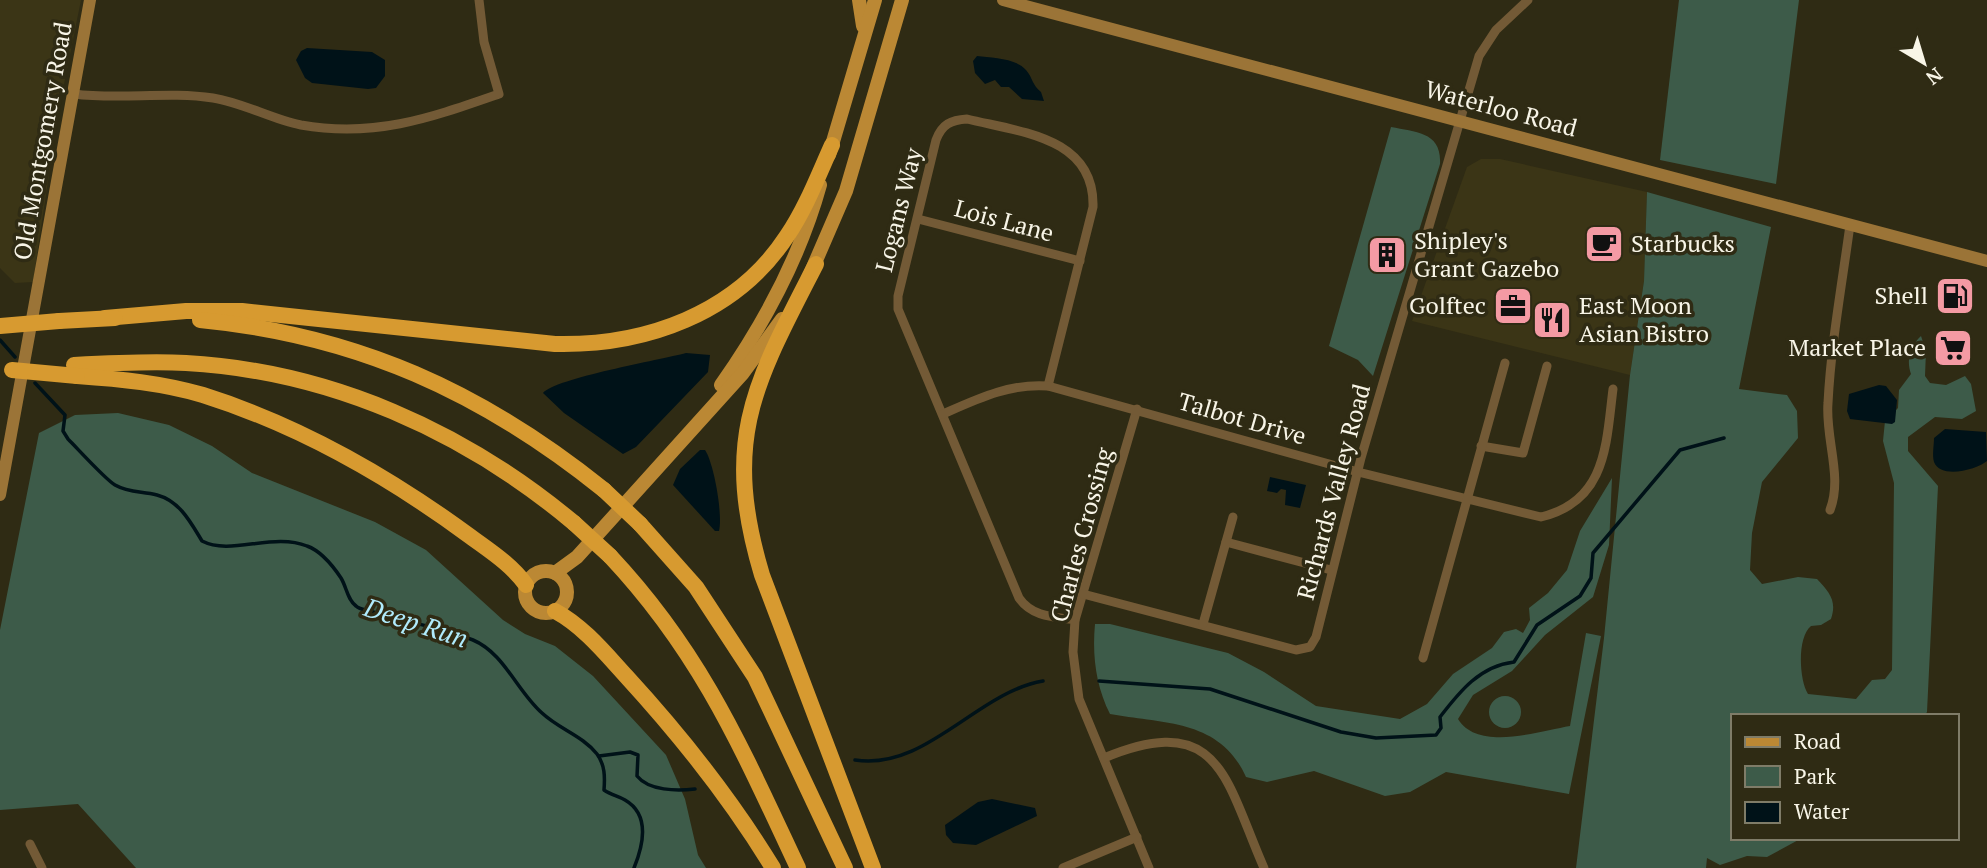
<svg xmlns="http://www.w3.org/2000/svg" width="1987" height="868" font-family="'PT Serif',serif">
	<rect width="100%" height="100%" fill="#2f2b14"/>
	<g fill="#3b3516">
		<polygon points="0,0 81,0 58,114 33,282 15,283 0,268"/>
		<polygon points="1481,159 1500,159 1647,192 1644,281 1630,375 1412,321 1467,167"/>
	</g>
	<g fill="#3d5b49">
		<polygon points="1679,0 1799,0 1776,184 1660,160"/>
		<path d="M1391,127C1416,132 1442,132 1440,164L1373,376L1358,360L1329,346Z"/>
		<path d="M1647,192L1771,227L1739,389L1787,395L1797,411L1798,438L1762,482L1752,533L1750,570L1762,584L1798,577L1817,579C1830,593 1837,601 1831,619L1821,625L1811,626C1797,637 1799,680 1808,694L1856,699L1872,680L1885,679L1892,670L1894,483L1883,441L1885,421L1898,408L1899,390L1911,374C1906,360 1910,346 1921,336L1926,351L1925,376L1930,383L1946,385L1965,376L1971,384L1976,411L1962,419L1935,417L1908,437V451L1938,486L1927,712L1924,716H1733V838H1802L1767,857L1747,856L1720,865L1707,858L1706,868H1576L1604,638L1630,375L1644,281Z"/>
		<polygon points="118,413 169,425 212,446 252,473 375,522 426,550 503,620 525,634 555,646 593,676 666,755 685,799 698,855 706,868 136,868 78,804 0,810 0,630 39,433 75,415"/>
		<path d="M1612,478L1609,545L1593,597L1545,635L1512,671L1473,695L1458,719C1478,752 1540,731 1570,726L1586,633L1601,636L1569,794L1446,772L1410,792L1385,796L1314,771L1267,782L1246,777C1220,719 1164,724 1110,714C1096,686 1092,656 1095,624H1110L1228,653L1264,672L1316,706L1400,719L1427,704L1453,674L1492,648L1504,632L1516,629L1523,633L1530,620L1529,608L1548,593L1567,570L1580,531Z"/>
		<circle cx="1505" cy="712" r="16"/>
	</g>
	<g fill="#001218">
		<polygon points="307,48 372,52 385,60 385,76 376,88 368,89 312,83 305,78 296,60 301,51"/>
		<path d="M977,56C992,58 1016,58 1026,70C1033,78 1032,85 1041,92L1044,101L1022,99L1009,87H1001L995,80L985,84L975,73L973,61Z"/>
		<path d="M686,353L710,355L708,372L636,447L623,454L564,413L543,393C556,378 660,360 686,353Z"/>
		<polygon points="1879,385 1886,386 1897,400 1895,422 1892,424 1850,419 1847,411 1849,394"/>
		<path d="M1945,429L1986,432L1987,461C1978,469 1941,480 1934,462C1932,455 1934,445 1934,438Z"/>
		<path d="M700,450H705C714,463 723,516 719,531H715L673,485L680,469Z"/>
		<polygon points="1270,477 1306,485 1300,508 1285,505 1286,490 1281,489 1277,493 1267,491"/>
		<polygon points="992,799 1035,808 1037,816 976,845 953,843 946,835 945,825 978,802"/>
	</g>
	<g fill="none" stroke-linecap="round" stroke-linejoin="round">
		<g stroke="#001218" stroke-width="3.5">
			<polyline points="0,340 15,357"/>
			<path d="M35,383L65,415L63,431L68,439C78,449 105,479 115,485C129,493 142,491 157,495C180,501 191,523 202,541C231,556 273,532 307,546C321,551 333,566 341,578C347,588 347,599 356,606C360,610 365,609 370,611C404,622 440,627 473,640C504,653 517,691 542,713C559,729 583,736 597,754C605,765 605,777 604,790C611,795 618,796 625,800C651,815 643,846 634,868"/>
			<path d="M1099,681L1210,689L1341,732L1376,738L1436,735L1441,728L1440,717C1460,691 1480,666 1514,662L1537,625L1580,596L1591,578L1593,553L1680,450L1724,438"/>
			<path d="M599,756L630,752L638,755L637,776C649,791 677,791 695,789"/>
			<path d="M855,760C926,771 977,692 1043,681"/>
		</g>
		<g stroke="#735a36" stroke-width="9">
			<path d="M74,94C120,100 168,91 213,98C244,103 271,119 301,125C375,138 430,118 499,94L484,42L479,0"/>
			<polyline points="918,219 1080,261"/>
			<path d="M1048,386L1093,207C1095,137 1020,132 967,119C951,120 942,124 936,140L898,296V309L1019,598C1032,617 1054,617 1075,620"/>
			<polyline points="1137,409 1075,620 1073,652 1079,699 1149,868"/>
			<path d="M943,414C977,399 1010,383 1048,386L1358,472L1541,517C1607,501 1606,444 1613,389"/>
			<polyline points="1481,446 1523,453 1547,366"/>
			<path d="M1830,510C1843,477 1825,438 1828,403C1831,344 1842,284 1850,225"/>
			<polyline points="1226,542 1331,570"/>
			<polyline points="1083,594 1296,650 1310,647 1316,637 1361,458 1479,56 1496,30 1528,0"/>
			<polyline points="1203,624 1233,517"/>
			<polyline points="1423,658 1505,363"/>
			<path d="M1104,758C1221,709 1226,782 1264,868"/>
			<polyline points="30,844 42,868"/>
			<polyline points="1063,868 1137,837"/>
		</g>
		<g stroke="#9b7437" stroke-width="12">
			<polyline points="1003,0 1987,261"/>
			<polyline points="0,495 90,0"/>
		</g>
		<g stroke="#bb8834" stroke-width="14">
			<polyline points="859,0 863,26"/>
			<polyline points="829,155 875,0"/>
			<polyline points="811,272 846,191 902,0"/>
			<path d="M721,385C764,324 800,257 820,185"/>
			<circle cx="546" cy="592" r="21"/>
			<polyline points="555,573 577,557 743,373 782,319"/>
		</g>
		<g stroke="#d79a30" stroke-width="16">
			<path d="M816,264C755,383 721,438 762,575L873,868"/>
			<path d="M105,318L186,311H242L555,344C645,346 736,314 787,236C806,208 818,176 832,145"/>
			<path d="M200,320C357,335 482,392 604,490"/>
			<polyline points="59,321 115,318"/>
			<path d="M74,365C111,363 148,361 186,363C330,371 464,431 574,523"/>
			<path d="M77,376C120,379 162,383 203,395C298,425 391,478 471,537C490,551 512,565 526,585"/>
			<polyline points="640,524 696,587 755,677 845,868"/>
			<path d="M610,556C702,654 742,749 798,868"/>
			<path d="M555,611C583,626 605,653 626,676C681,736 731,799 773,868"/>
		</g>
		<g stroke="#d79a30" stroke-width="16">
			<polyline points="0,326 59,321"/>
			<polyline points="12,370 77,376"/>
			<polyline points="604,490 640,524"/>
			<polyline points="574,523 610,556"/>
		</g>
	</g>
	<defs>
		<g id="cafe-square" transform="scale(2.0125)"><rect x="-9" y="-9" width="18" height="18" rx="4" fill="#f49aa4" stroke="#2f2b14"/><path d="M-5.5-4.5H6V0H3Q3 3.5 0 3.5H-2.5Q-5.5 3.5-5.5 0ZM3-3.2v2h1.7v-2ZM-6 4.5H4V6H-6Z" fill="#111"/></g>
		<g id="building-square" transform="scale(2.0125)"><rect x="-9" y="-9" width="18" height="18" rx="4" fill="#f49aa4" stroke="#2f2b14"/><path d="M-4-6H4V6H1V3H-1V6H-4ZM-2.5-4.3h1.7v1.8h-1.7ZM.8-4.3h1.7v1.8H.8ZM-2.5-1h1.7V.8h-1.7ZM.8-1h1.7V.8H.8Z" fill="#111"/></g>
		<g id="fuel-square" transform="scale(2.0125)"><rect x="-9" y="-9" width="18" height="18" rx="4" fill="#f49aa4" stroke="#2f2b14"/><path d="M-5.5-6h7V0h2V4h1.3V-2.5L3-4.5l.8-.8L6-3V5H2.5V1h-1V6h-7ZM-4.2-4.7v3.2H.2V-4.7Z" fill="#111"/></g>
		<g id="office-square" transform="scale(2.0125)"><rect x="-9" y="-9" width="18" height="18" rx="4" fill="#f49aa4" stroke="#2f2b14"/><path d="M-6-3h4V-5.5h4V-3h4V5H-6ZM-1-4.5V-3h2v-1.5ZM-6 0V1H6V0Z" fill="#111"/></g>
		<g id="restaurant-square" transform="scale(2.0125)"><rect x="-9" y="-9" width="18" height="18" rx="4" fill="#f49aa4" stroke="#2f2b14"/><path d="M-5-6h1v4h1v-4h1v4h1v-4h1v5L-1.5 .5V6h-2V.5L-5-1ZM5-6V6H3V1.5H1.5Q1.5-4 5-6Z" fill="#111"/></g>
		<g id="supermarket-square" transform="scale(2.0125)"><rect x="-9" y="-9" width="18" height="18" rx="4" fill="#f49aa4" stroke="#2f2b14"/><path d="M-6-5.5h2.5l.6 2H6L4.5 2H-2.5L-4.4-4H-6ZM-1.5 3.2a1.3 1.3 0 1 0 .1 0ZM3 3.2a1.3 1.3 0 1 0 .1 0Z" fill="#111"/></g>
	</defs>
	<g fill-rule="evenodd">
		<use href="#cafe-square" x="1604" y="244"/>
		<use href="#building-square" x="1387" y="255"/>
		<use href="#fuel-square" x="1955" y="296"/>
		<use href="#office-square" x="1513" y="306"/>
		<use href="#restaurant-square" x="1552" y="320"/>
		<use href="#supermarket-square" x="1953" y="348"/>
	</g>
	<g text-anchor="middle" stroke-width="7" stroke-linejoin="round" paint-order="stroke">
		<g font-size="24" fill="#f8f5e7" stroke="#2f2b14">
			<text transform="translate(1501 109) rotate(15)" y="8">Waterloo Road</text>
			<text transform="translate(43 141) rotate(-80)" y="8">Old Montgomery Road</text>
			<text transform="translate(899 210) rotate(-76)" y="8">Logans Way</text>
			<text transform="translate(1004 221) rotate(15)" y="8">Lois Lane</text>
			<text transform="translate(1242 419) rotate(16)" y="8">Talbot Drive</text>
			<text transform="translate(1334 492) rotate(-75)" y="8">Richards Valley Road</text>
			<text transform="translate(1082 535) rotate(-75)" y="8">Charles Crossing</text>
		</g>
		<g font-size="24" fill="#f8f5e7" stroke="#2f2b14" text-anchor="start">
			<text x="1414" y="249">Shipley's<tspan x="1414" dy="28">Grant Gazebo</tspan></text>
			<text x="1631" y="252">Starbucks</text>
			<text x="1928" y="304" text-anchor="end">Shell</text>
			<text x="1486" y="314" text-anchor="end">Golftec</text>
			<text x="1579" y="314">East Moon<tspan x="1579" dy="28">Asian Bistro</tspan></text>
			<text x="1926" y="356" text-anchor="end">Market Place</text>
		</g>
		<g font-size="26" font-style="italic" fill="#b0ebfc" stroke="#2f2b14">
			<text transform="translate(416 623) rotate(18)" y="9">Deep Run</text>
		</g>
	</g>
	<rect x="1731" y="714" width="228" height="126" fill="#2f2b14" stroke="#7f7c68" stroke-width="2"/>
	<rect x="1745" y="737" width="35" height="10" fill="#bb8834" stroke="#7f7c68" stroke-width="2"/>
	<text x="1794" y="749" font-size="21" fill="#f8f5e7">Road</text>
	<rect x="1745" y="766" width="35" height="21" fill="#3d5b49" stroke="#7f7c68" stroke-width="2"/>
	<text x="1794" y="784" font-size="21" fill="#f8f5e7">Park</text>
	<rect x="1745" y="802" width="35" height="21" fill="#001218" stroke="#7f7c68" stroke-width="2"/>
	<text x="1794" y="819" font-size="21" fill="#f8f5e7">Water</text>
	<g transform="translate(1924 63) rotate(142)" stroke="#2f2b14" stroke-width="5" paint-order="stroke">
	<path d="M0-5L12 26L0 18L-12 26Z" fill="#f8f5e7"/>
	<text y="-10" font-size="19" font-weight="bold" text-anchor="middle" fill="#f8f5e7">N</text>
	</g>
</svg>
